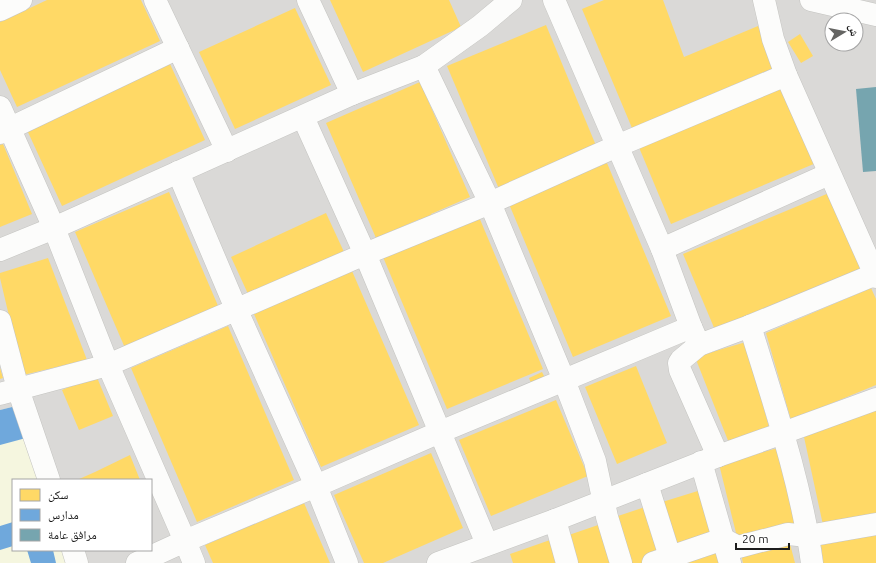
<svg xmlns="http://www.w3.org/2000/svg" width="876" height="563" font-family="Ubuntu,'Noto Naskh Arabic',sans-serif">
	<rect width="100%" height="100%" fill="#ebeae5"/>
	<path fill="#dad9d7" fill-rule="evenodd" d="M0,0H876V563H0ZM832,20H856V44H832ZM13,480H151V550H13Z"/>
	<polygon fill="#f5f6df" points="16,406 39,480 13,480 13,550 62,550 66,563 0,563 0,410"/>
	<g fill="#ffd966">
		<polygon points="47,0 141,0 160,41 17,107 0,70 0,22"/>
		<polygon points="330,0 449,0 461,27 363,72"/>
		<polygon points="604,0 663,0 684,57 758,26 776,67 632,128 582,9"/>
		<polygon points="295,8 331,85 235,129 199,52"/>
		<polygon points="546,25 597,148 499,189 447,66"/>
		<polygon points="800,34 813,56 801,63 788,42"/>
		<polygon points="170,64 205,140 62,206 27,130"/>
		<polygon points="420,82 470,197 431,214 436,225 426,231 420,219 376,238 326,123"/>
		<polygon points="783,84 816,163 671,224 638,145"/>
		<polygon points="3,144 32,214 0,227 0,145"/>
		<polygon points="607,163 671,316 573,357 509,204"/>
		<polygon points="169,192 219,308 125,348 75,232"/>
		<polygon points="829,193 861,269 715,330 683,254"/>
		<polygon points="326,213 344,252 249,296 231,257"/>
		<polygon points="479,217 543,369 447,409 383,257"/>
		<polygon points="48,258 87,360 23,375 0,278 0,273"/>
		<polygon points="352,271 419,425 321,467 254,314"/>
		<polygon points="871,288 876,299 876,385 791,420 766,333"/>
		<polygon points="228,326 294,480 197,522 131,368"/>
		<polygon points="746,342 769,427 729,443 695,357"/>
		<polygon points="636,366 667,443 617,464 585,387"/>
		<polygon points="0,368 3,378 0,379"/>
		<polygon points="542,372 547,382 533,388 529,378"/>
		<polygon points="96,375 113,416 79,430 62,390"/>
		<polygon points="556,400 588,476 491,516 459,440"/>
		<polygon points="876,409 876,514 823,525 804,437"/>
		<polygon points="778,448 798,525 738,541 719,464"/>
		<polygon points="431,453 463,528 383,563 364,563 334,495"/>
		<polygon points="130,455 140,480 77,480 95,472"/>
		<polygon points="701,490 715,532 673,547 659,503"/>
		<polygon points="304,503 330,563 213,563 205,545"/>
		<polygon points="648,506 665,556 644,563 627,563 612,518"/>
		<polygon points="604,523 610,563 571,563 563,537"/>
		<polygon points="876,535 876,563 823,563 821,545"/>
		<polygon points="553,539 560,563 513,563 510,554"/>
		<polygon points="789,540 795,563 743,563 741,554"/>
		<polygon points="714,548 719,563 678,563"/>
	</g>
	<g fill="#6fa8dc">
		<polygon points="16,406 26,438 0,445 0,410"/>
		<polygon points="13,522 13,546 0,550 0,526"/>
		<polygon points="27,550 53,550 56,563 31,563"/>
	</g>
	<polygon fill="#76a5af" points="876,87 876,171 863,172 856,89"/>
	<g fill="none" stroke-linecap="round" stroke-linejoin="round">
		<g stroke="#c4c4c1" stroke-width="23">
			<g id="minor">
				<polyline points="155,0 227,151"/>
				<polyline points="308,0 352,94"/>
				<polyline points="511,0 480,26 424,66 490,203 564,380 595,461 607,517 621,563"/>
				<polyline points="554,0 662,249 691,327 699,345"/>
				<polyline points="764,0 773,39 786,75 876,277"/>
				<polyline points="811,0 876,15"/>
				<polyline points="0,10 21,0"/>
				<polyline points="0,107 54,228 108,365 185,541 194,563"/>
				<polyline points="303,117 365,254 487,544"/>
				<polyline points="0,133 178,48"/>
				<polyline points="178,172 237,311 316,486 347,563"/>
				<polyline points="662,249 829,174"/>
				<polyline points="0,250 54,228 352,94 424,66"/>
				<polyline points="0,321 18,389 49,480"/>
				<path d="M750,326C774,404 801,482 812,563"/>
				<polyline points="0,394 108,365 365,254 490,203 617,146 786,75"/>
				<polyline points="718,456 680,370 679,363 681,360 699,345 750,326 876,274"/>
				<polyline points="701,462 730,563"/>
				<polyline points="647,484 672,563"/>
				<polyline points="555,520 567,563"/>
				<polyline points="73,550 77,563"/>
				<polyline points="137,563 185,541 316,486 440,432 691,327"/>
				<polyline points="438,563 555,520 718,456 783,433 876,399"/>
				<polyline points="653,563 723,539 738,547 788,534 808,536 876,524"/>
			</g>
		</g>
		<use href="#minor" stroke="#fcfcfb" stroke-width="22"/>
	</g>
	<rect x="12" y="479" width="140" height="72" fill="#ffffff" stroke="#a5a5a5"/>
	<rect x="20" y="489" width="20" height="12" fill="#ffd966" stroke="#a5a5a5"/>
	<text x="48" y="499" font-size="12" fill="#1d1d1d">سكن</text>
	<rect x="20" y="509" width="20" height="12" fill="#6fa8dc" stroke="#a5a5a5"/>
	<text x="48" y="519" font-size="12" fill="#1d1d1d">مدارس</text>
	<rect x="20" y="529" width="20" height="12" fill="#76a5af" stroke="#a5a5a5"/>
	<text x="48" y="539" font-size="12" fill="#1d1d1d">مرافق عامة</text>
	<g transform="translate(844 32) rotate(80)"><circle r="19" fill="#ffffff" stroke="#a5a5a5"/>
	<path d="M0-3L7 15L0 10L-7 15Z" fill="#656563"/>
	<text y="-6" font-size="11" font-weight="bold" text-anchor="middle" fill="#1d1d1d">ش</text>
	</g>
	<path d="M736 543v6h53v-6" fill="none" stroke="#1d1d1d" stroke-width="2"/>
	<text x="742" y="543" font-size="12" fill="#1d1d1d" stroke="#ffffff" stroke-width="3" paint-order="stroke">20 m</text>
</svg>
